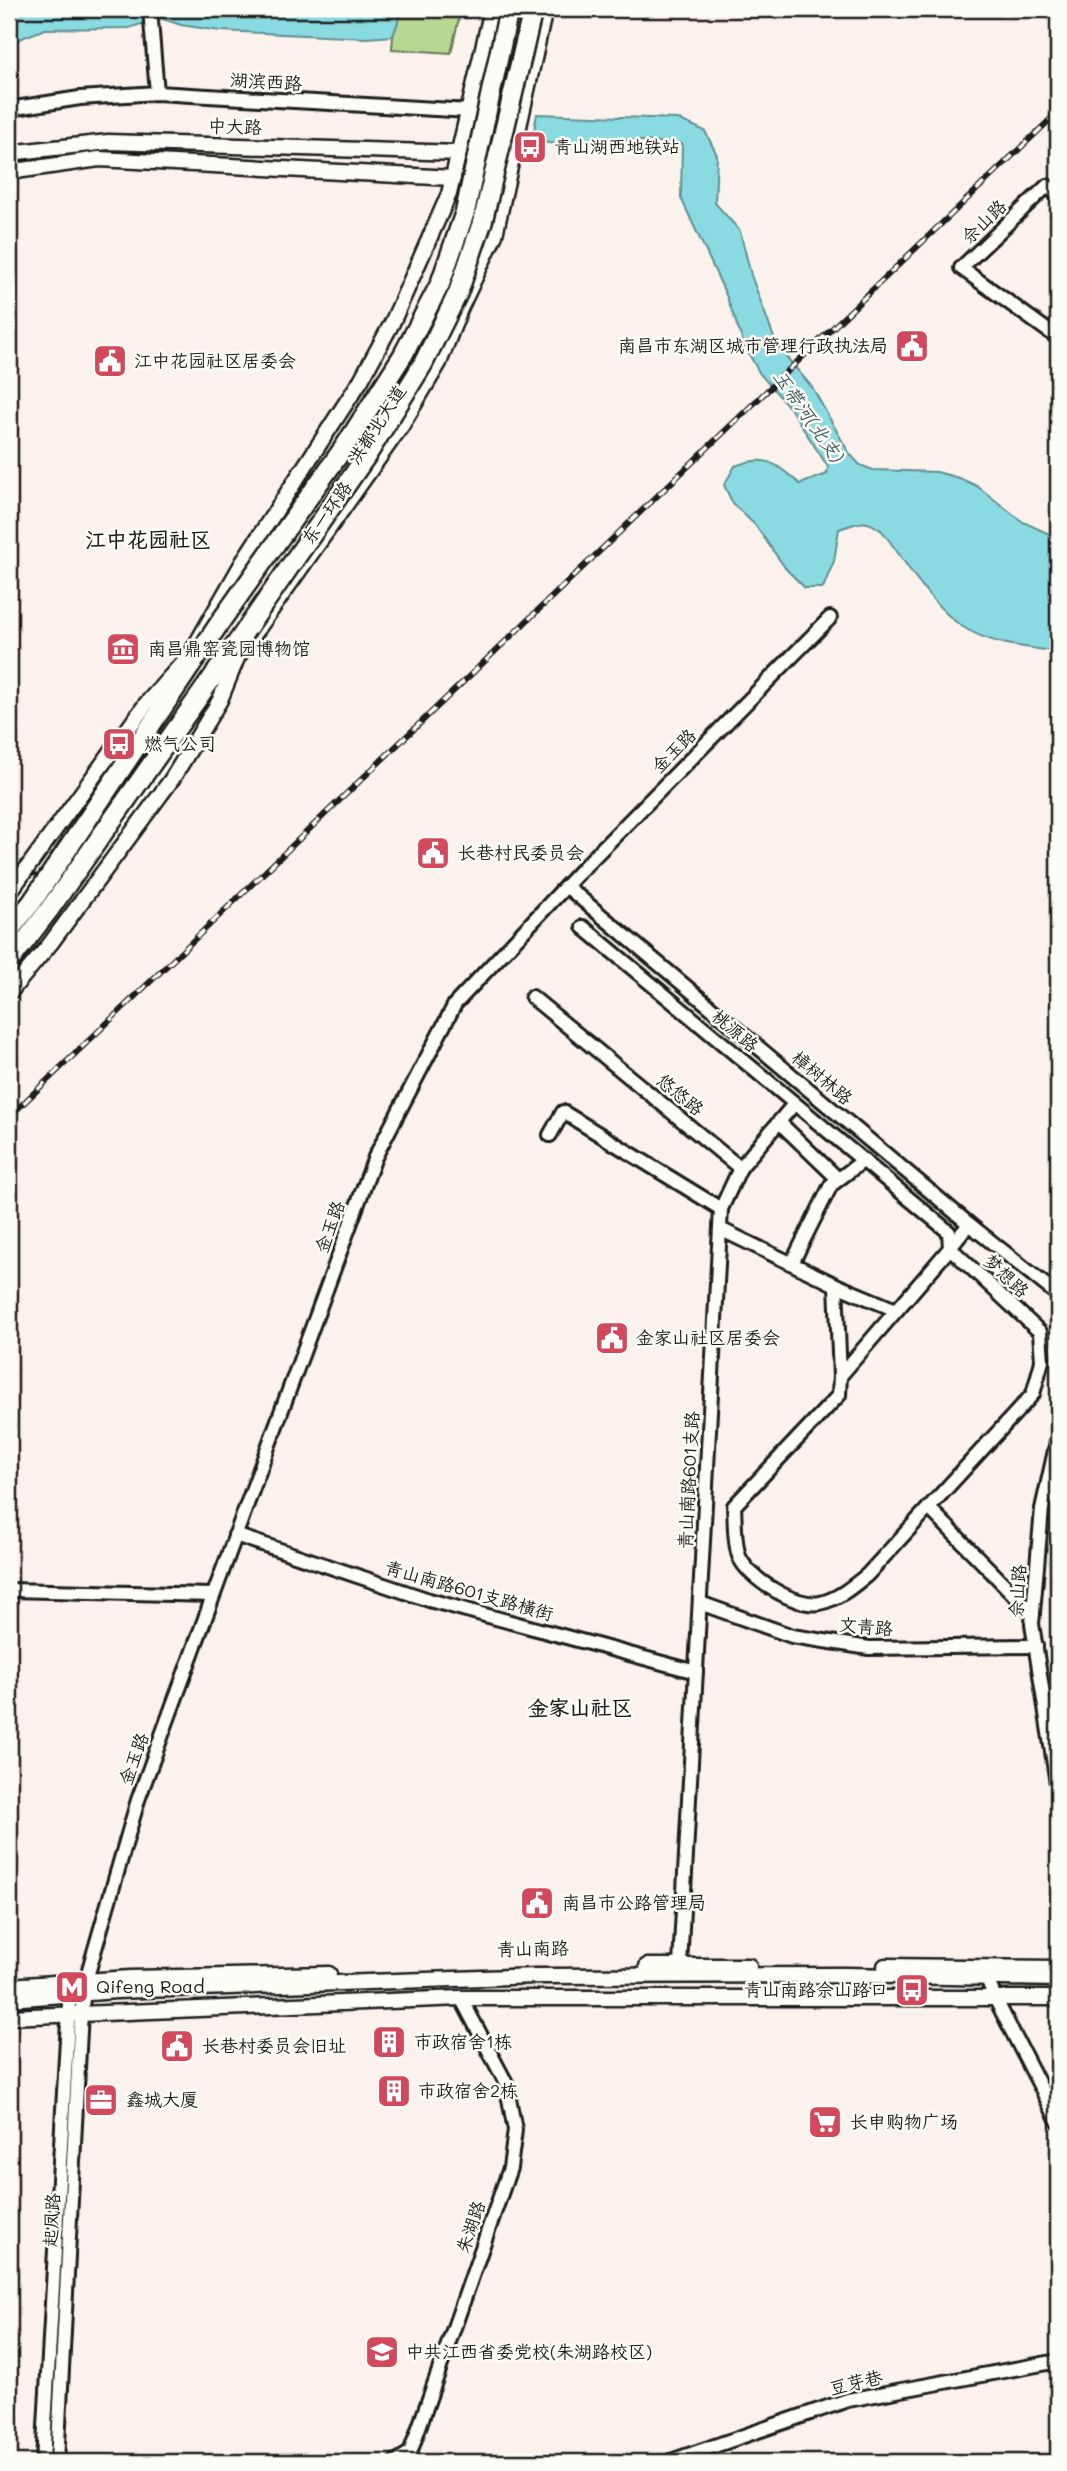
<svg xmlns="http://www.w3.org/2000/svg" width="1067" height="2471" font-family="Mali,'LXGW WenKai TC',sans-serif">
	<rect width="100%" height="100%" fill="#fcf2ed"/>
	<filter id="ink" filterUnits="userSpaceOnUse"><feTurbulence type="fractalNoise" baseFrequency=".0143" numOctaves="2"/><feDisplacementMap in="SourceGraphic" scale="14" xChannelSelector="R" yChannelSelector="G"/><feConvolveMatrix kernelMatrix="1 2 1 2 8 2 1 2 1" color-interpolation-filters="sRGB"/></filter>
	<g filter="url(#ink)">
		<polygon fill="#b5d892" stroke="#687a57" stroke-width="2" points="402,9 461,9 451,53 392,49 393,36"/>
		<g fill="#8adbe1" stroke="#5e8f92" stroke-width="2">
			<polygon points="9,9 402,9 393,36 366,38 220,31 181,25 160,18 129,28 45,29 9,43"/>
			<path d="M537,114L678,119L705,131L717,155L715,203L740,231L751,275L777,346L812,387L849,453L860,465L873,470L937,472L959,478L977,486L1023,522L1058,538V652C1027,647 991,645 963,627C929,604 907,563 882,531C864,517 859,523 839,529L834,561L823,588H805L786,569L755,525L733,504L724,485L735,466C767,454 775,463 800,484L827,474L828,467L790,408L760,374L745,347L726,295L681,198L682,144L614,139L557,144L532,141Z"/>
		</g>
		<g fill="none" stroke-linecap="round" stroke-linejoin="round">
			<g stroke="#1c1c1c" stroke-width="18">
				<g id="minor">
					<polyline points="150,9 157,93"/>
					<polyline points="9,109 80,98 157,93 470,111 514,116"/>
					<polyline points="1058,195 1047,186 961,268 1058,338"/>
					<polyline points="566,886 969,1224 1058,1295"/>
					<polyline points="583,927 949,1232 950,1248"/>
					<polyline points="532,997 740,1168 794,1104"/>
					<polyline points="779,1122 838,1179"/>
					<polyline points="550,1135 563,1112 721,1209 680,1965"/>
					<polyline points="721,1209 740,1168"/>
					<polyline points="720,1229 836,1285 896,1310"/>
					<path d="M950,1248L1040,1332L1042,1361L1033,1394L867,1575C852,1587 838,1599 820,1603C796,1608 747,1578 739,1556C734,1541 735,1521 734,1506L839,1395L840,1376Z"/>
					<polyline points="950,1248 969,1224"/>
					<polyline points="792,1263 831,1185 864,1160"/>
					<polyline points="836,1285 840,1376"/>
					<polyline points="1058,1437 1042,1509 1032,1624 1058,1790"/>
					<polyline points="929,1508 1033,1614"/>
					<polyline points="235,1535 429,1600 696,1672"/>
					<polyline points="9,1590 213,1595"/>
					<polyline points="700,1603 792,1636 869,1648 1036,1646"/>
					<polyline points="984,1971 995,1998 1058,2121"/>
					<polyline points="43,2462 70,1986"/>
					<polyline points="57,2462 81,2012 86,1980 138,1800 375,1157 455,1004 583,868 830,618"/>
					<polyline points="395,2462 410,2453 510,2168 515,2130 506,2083 461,1998"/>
					<polyline points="668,2462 848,2400 1058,2361"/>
				</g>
			</g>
			<g stroke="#1c1c1c" stroke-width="19">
				<g id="major">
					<polyline points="9,153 108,142 460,153"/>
					<polyline points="9,172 99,159 453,178"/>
					<polyline points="194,648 247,555 361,380 392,323 449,194 492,9"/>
					<polyline points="240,654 402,425 439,363 460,309 495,235 545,9"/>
					<polyline points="9,917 36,883"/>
					<polyline points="9,981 53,926 175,745"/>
					<polyline points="647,1966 749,1966"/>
					<polyline points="885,1966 1058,1968"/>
					<polyline points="9,1986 130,1978 329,1974"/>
					<polyline points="9,1999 116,1991 537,1976 846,1975 1058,1979"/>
					<polyline points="9,2017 461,1998 1058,1998"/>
				</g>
			</g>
			<use href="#minor" stroke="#fdfcf7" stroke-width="12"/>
			<use href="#major" stroke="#fdfcf7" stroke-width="14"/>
			<g stroke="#1c1c1c" stroke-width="6">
				<polyline id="rail" points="9,1117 1058,112"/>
			</g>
			<use href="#rail" stroke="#fdfcf7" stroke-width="3.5" stroke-dasharray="10" stroke-linecap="butt"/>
			<g stroke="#1c1c1c" stroke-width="19" stroke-linecap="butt">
				<g id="major-bridge">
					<polyline points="9,893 146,704 196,648"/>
					<polyline points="9,993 50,944 172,779 220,700 244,641"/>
				</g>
			</g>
			<g stroke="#1c1c1c" stroke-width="23" stroke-linecap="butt">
				<g id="highway-bridge">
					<polyline points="9,931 32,902 223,618 345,446 403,355 440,284 465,212 509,9"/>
					<polyline points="9,962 49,910 250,624 367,455 423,364 458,293 483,220 533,9"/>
				</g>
			</g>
			<use href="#major-bridge" stroke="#fdfcf7" stroke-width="14"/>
			<use href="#highway-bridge" stroke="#fdfcf7" stroke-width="18"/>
		</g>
	</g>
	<defs>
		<g id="bus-square" transform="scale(1.75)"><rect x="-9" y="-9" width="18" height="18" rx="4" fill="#d1495b" stroke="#fdfcf7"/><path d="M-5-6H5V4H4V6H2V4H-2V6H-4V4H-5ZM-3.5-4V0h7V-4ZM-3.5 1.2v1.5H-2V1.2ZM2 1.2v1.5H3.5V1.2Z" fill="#fff"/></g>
		<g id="civic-square" transform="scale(1.75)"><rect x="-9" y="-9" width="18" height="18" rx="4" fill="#d1495b" stroke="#fdfcf7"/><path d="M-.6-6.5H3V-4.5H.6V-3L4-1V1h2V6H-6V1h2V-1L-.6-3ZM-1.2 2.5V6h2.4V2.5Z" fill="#fff"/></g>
		<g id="museum-square" transform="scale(1.75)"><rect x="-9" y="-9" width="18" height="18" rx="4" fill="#d1495b" stroke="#fdfcf7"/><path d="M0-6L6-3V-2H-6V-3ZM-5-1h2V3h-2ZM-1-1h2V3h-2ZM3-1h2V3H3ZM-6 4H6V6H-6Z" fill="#fff"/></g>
		<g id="metro-square" transform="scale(1.75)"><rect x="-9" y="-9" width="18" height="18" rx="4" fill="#d1495b" stroke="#fdfcf7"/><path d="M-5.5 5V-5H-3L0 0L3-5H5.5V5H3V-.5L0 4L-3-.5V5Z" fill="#fff"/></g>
		<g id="building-square" transform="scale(1.75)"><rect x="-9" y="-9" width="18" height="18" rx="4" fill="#d1495b" stroke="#fdfcf7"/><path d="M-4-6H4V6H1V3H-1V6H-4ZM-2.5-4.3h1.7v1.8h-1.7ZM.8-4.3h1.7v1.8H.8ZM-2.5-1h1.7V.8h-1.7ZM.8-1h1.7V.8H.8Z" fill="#fff"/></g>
		<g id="office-square" transform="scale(1.75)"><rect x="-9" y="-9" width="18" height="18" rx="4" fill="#d1495b" stroke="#fdfcf7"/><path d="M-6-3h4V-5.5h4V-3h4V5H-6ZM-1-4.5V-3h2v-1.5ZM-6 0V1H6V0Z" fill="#fff"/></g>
		<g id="supermarket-square" transform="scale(1.75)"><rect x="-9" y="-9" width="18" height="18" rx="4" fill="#d1495b" stroke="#fdfcf7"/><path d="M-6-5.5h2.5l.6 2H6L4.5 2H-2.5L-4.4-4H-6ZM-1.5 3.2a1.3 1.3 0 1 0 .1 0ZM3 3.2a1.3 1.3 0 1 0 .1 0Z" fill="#fff"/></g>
		<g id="university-square" transform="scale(1.75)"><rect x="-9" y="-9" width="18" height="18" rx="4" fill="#d1495b" stroke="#fdfcf7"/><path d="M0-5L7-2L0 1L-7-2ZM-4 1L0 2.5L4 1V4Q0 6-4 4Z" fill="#fff"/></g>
	</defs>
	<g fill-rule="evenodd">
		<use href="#bus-square" x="530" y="147"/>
		<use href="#civic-square" x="912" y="346"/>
		<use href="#civic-square" x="110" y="361"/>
		<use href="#museum-square" x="123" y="649"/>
		<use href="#bus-square" x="119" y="744"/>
		<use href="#civic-square" x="433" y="853"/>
		<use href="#civic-square" x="612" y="1338"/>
		<use href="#civic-square" x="537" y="1903"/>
		<use href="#metro-square" x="72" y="1987"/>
		<use href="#bus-square" x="912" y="1990"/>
		<use href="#building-square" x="389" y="2042"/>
		<use href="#civic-square" x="177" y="2046"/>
		<use href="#building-square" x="394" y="2091"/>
		<use href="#office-square" x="101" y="2100"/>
		<use href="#supermarket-square" x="825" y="2122"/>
		<use href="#university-square" x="382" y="2352"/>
	</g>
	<g text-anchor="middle" stroke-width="5" stroke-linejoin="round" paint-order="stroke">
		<g font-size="18" fill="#1c1c1c" stroke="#fdfcf7">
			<text transform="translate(266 82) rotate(3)" y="6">湖滨西路</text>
			<text transform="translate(235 127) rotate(2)" y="6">中大路</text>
			<text transform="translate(984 222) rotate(-44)" y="6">佘山路</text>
			<text transform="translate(377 425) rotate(-57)" y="6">洪都北大道</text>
			<text transform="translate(327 513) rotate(-55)" y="6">东一环路</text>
			<text transform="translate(674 751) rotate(-45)" y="6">金玉路</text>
			<text transform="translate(735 1031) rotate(40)" y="6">桃源路</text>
			<text transform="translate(822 1078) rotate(40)" y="6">樟树林路</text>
			<text transform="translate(680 1095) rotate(39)" y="6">悠悠路</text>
			<text transform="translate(330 1227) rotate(-70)" y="6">金玉路</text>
			<text transform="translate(1006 1276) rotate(43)" y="6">梦想路</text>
			<text transform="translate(689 1480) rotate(-87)" y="6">青山南路601支路</text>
			<text transform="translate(469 1591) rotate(16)" y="6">青山南路601支路横街</text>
			<text transform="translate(1018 1591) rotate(-86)" y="6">佘山路</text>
			<text transform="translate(866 1627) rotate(5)" y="6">文青路</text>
			<text transform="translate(134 1759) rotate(-70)" y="6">金玉路</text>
			<text transform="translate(533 1949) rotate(-1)" y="6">青山南路</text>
			<text transform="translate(52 2220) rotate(-87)" y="6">起凤路</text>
			<text transform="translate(471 2227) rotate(-71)" y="6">朱湖路</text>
			<text transform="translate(856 2383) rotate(-13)" y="6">豆芽巷</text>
		</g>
		<g font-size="18" fill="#1c1c1c" stroke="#fdfcf7" text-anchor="start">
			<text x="554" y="153">青山湖西地铁站</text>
			<text x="888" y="352" text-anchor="end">南昌市东湖区城市管理行政执法局</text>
			<text x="134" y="367">江中花园社区居委会</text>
			<text x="148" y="655">南昌鼎窑瓷园博物馆</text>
			<text x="144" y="750">燃气公司</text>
			<text x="458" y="859">长巷村民委员会</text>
			<text x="636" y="1344">金家山社区居委会</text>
			<text x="562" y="1909">南昌市公路管理局</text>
			<text x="96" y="1993">Qifeng Road</text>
			<text x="888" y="1996" text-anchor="end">青山南路佘山路口</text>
			<text x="414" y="2048">市政宿舍1栋</text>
			<text x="202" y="2052">长巷村委员会旧址</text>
			<text x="418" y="2097">市政宿舍2栋</text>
			<text x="126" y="2106">鑫城大厦</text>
			<text x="850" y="2128">长申购物广场</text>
			<text x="406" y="2358">中共江西省委党校(朱湖路校区)</text>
		</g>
		<g font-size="19" font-style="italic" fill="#425f61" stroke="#fdfcf7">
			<text transform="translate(809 416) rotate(55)" y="7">玉带河(北支)</text>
		</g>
		<g font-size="21" font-weight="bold" fill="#1c1c1c" stroke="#fdfcf7">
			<text x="148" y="547">江中花园社区</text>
			<text x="580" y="1715">金家山社区</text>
		</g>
	</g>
	<rect width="1067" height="2471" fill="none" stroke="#fdfcf7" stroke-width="35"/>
	<rect x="18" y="18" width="1032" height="2436" fill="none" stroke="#1c1c1c" stroke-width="2.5" filter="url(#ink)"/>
</svg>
